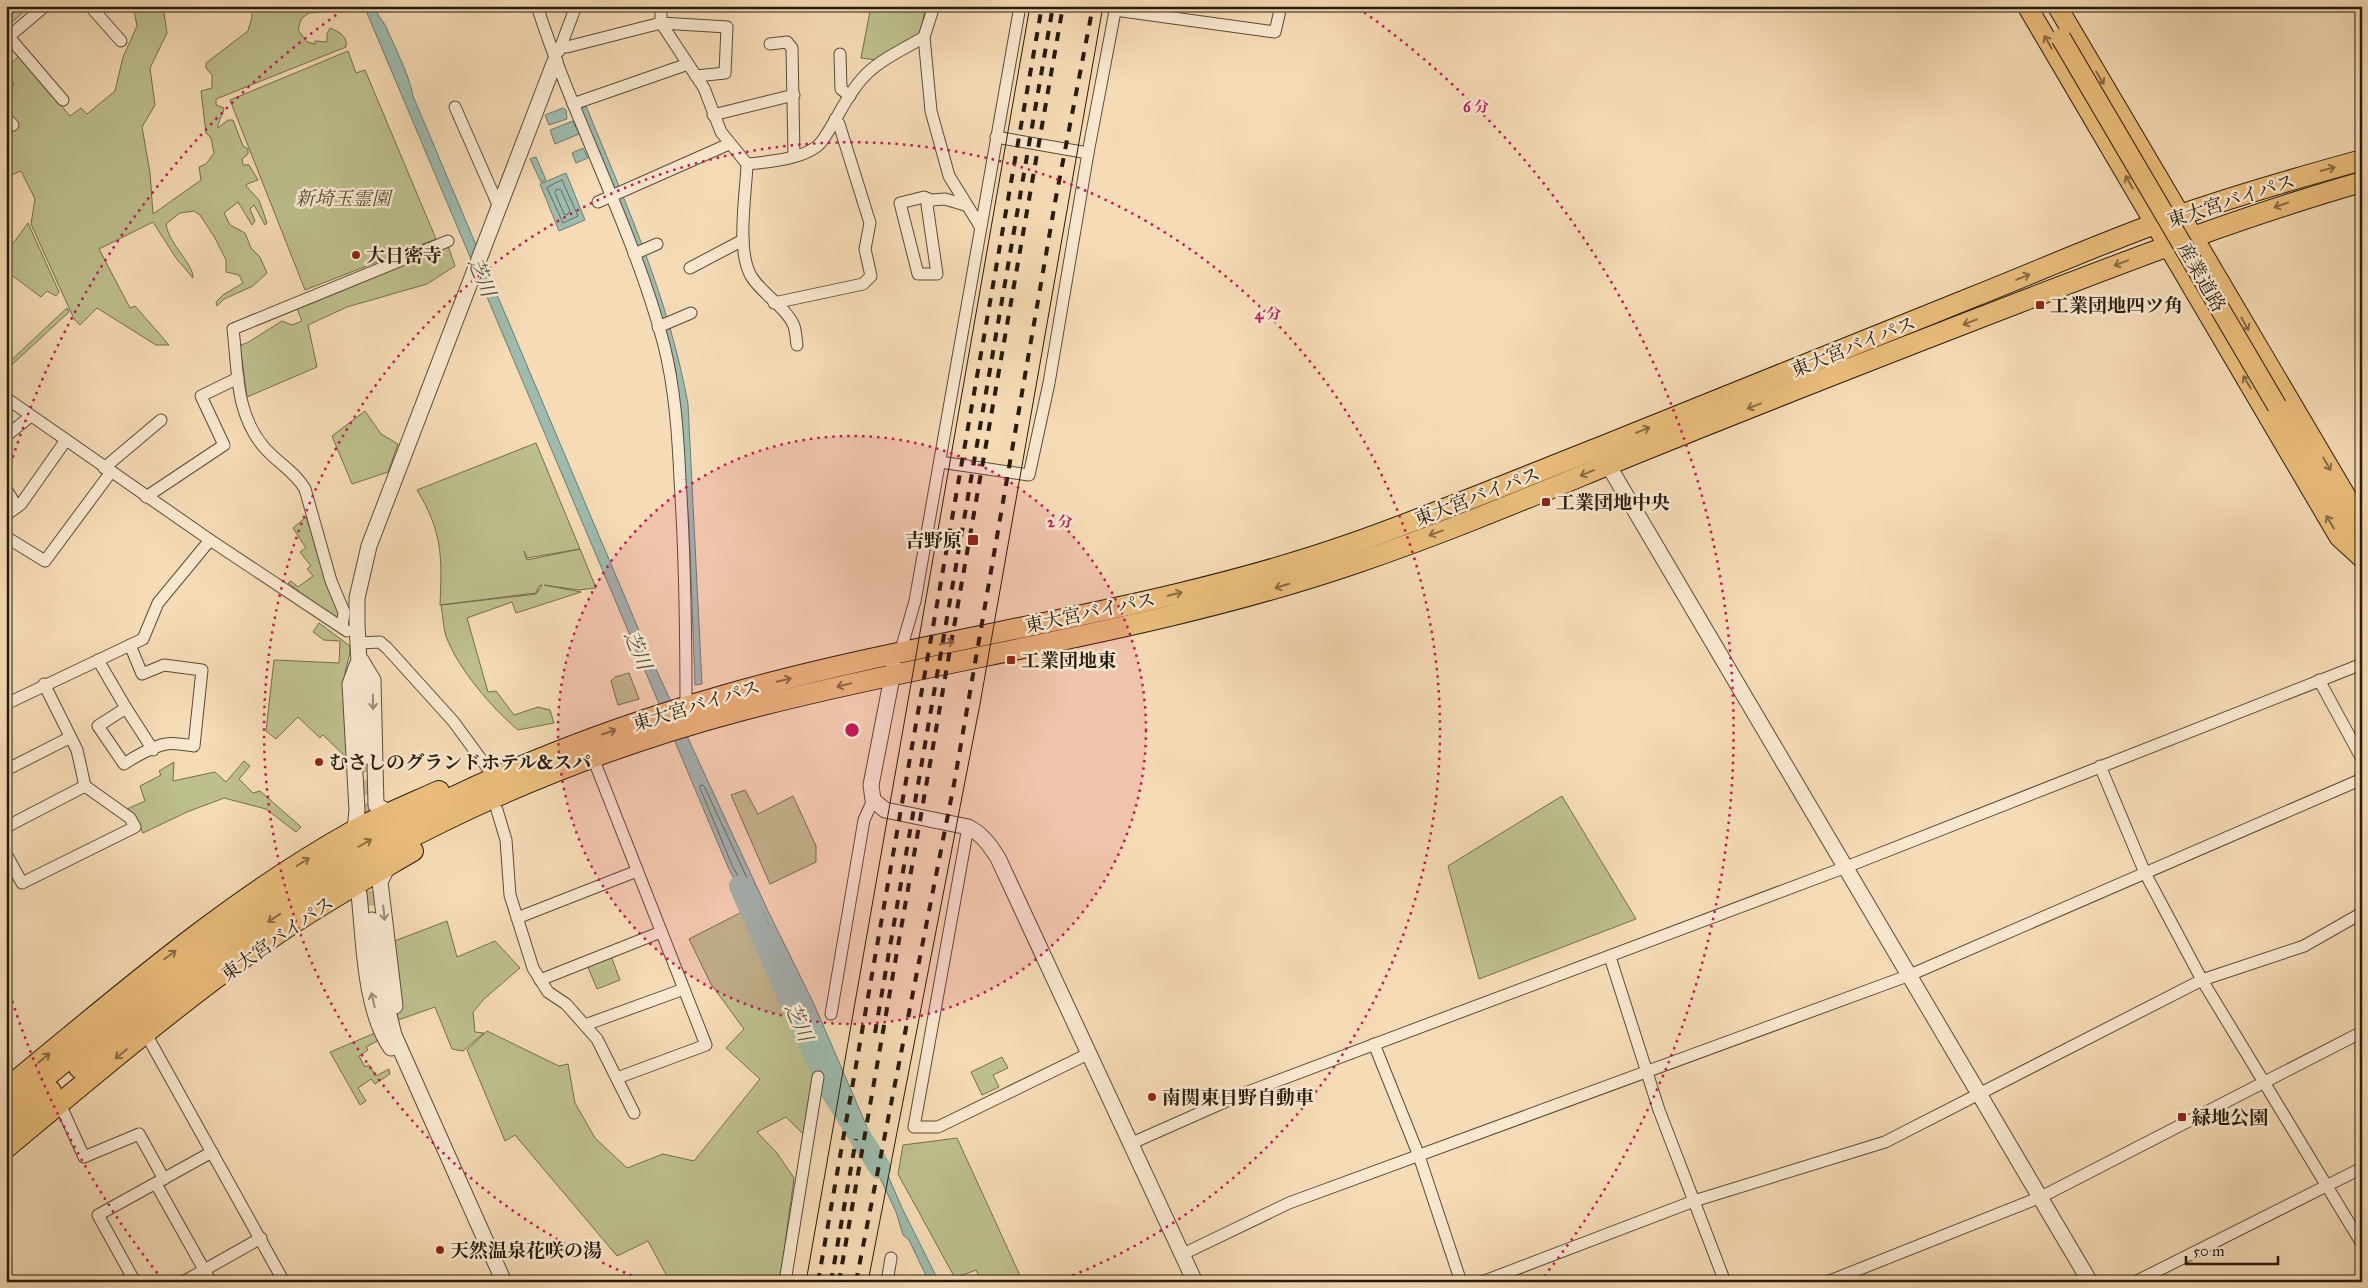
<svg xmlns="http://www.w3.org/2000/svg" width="2368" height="1288" font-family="'IM FELL Great Primer','Noto Serif JP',serif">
	<rect width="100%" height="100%" fill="#f6dcb6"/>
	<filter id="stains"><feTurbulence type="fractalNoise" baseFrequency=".004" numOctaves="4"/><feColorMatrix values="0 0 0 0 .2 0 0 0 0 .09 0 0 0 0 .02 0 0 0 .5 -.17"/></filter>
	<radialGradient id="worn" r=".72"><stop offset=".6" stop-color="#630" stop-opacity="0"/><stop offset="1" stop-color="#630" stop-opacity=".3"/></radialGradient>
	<g fill="#bdc08d" stroke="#726e4d">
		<polygon points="6,6 30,6 10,24 6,20"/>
		<path d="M133,6H163L167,33L150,68L155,105L142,127L150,173L153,214L201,180L199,167L206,164L214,153L211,138L206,133L201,91L212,88V75L206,68V63L248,31L252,17V6H340L339,11L309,13L301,19L298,30L307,42L315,44V41L327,42V34L330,28C339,32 348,36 346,47L216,99V105L224,108C223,116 218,120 218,128L228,120H233L243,146L248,149V154L242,159L243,165H249L258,180L247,184L246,186L259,200L267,223L265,225L254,205L250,209L255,221L252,225L238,202L224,213L230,225L245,233L251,248L260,257L267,273L253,286L224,299L217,306L216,302L223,295L243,283L239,275L226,272V260L215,238L200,215L194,211L180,213L166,224C169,245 194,264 193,278L176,258L153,222L99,249L130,308L135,306L169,345H156L97,308L80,325L74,319L31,224L35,199L21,171L9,176L6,170V130L17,122L6,109V91L14,84L6,76V68L19,56L70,116L81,108L87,114L115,91L123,57L137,26Z"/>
		<polygon points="871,6 926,6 920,33 876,60 861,58"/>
		<polygon points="348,51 356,73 365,70 436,239 305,290 230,100"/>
		<polygon points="28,223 59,292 56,296 47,291 41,297 6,271 6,253"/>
		<polygon points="447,243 455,266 427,284 347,307 308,325 317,367 247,397 240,345 247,343 282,321 292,325 302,321 296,306"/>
		<polygon points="67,308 69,312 6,370 6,365"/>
		<polygon points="365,411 381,434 398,444 388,472 352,484 332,436"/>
		<path d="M536,443L580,549L527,558L524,551L527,560L580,549L596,588L579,590L544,585L581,592L516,613L512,602L467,618L488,692L496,691L514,715L538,707L550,710L554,723L518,730C492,708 458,669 446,636C443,627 443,615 441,605L536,594L542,585L539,586L536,593L440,605C442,557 443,533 417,490Z"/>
		<polygon points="306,517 309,527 313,525 341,612 340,623 288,583 291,581 298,587 313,576 307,569 311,566 300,552 306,548 293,528"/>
		<path d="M319,623L350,646C351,657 345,665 345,676C345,705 349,734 351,762L323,735L320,738L298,717L276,739L266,731L274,660L339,663L340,641L324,640L313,632Z"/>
		<polygon points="629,673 639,699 618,705 611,681 615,677"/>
		<polygon points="244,761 250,766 239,779 253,793 260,791 301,827 296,832 266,809 224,798 187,812 143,833 133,813 127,809 145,801 140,786 161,775 159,771 174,762 173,781 215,772 226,782"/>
		<polygon points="745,790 758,814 793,796 816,846 816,862 770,884 731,795"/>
		<polygon points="1562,796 1636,919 1479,979 1448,866"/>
		<polygon points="742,912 821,1085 808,1129 802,1133 786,1117 757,1132 777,1153 794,1178 780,1282 670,1282 648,1241 617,1256 515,1135 505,1141 467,1050 487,1031 559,1066 568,1064 575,1103 595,1138 627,1168 663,1154 694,1161 760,1079 726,1048 744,1029 711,984 689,939"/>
		<polygon points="447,921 457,957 495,941 520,968 484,999 473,1012 475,1032 484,1033 463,1051 452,1049 435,1007 398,1020 389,943"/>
		<polygon points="611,956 620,980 597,989 587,965"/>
		<polygon points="375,1033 379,1040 366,1047 368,1050 359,1056 365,1067 369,1065 376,1076 389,1069 390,1074 375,1084 371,1079 358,1088 366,1101 360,1105 330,1052"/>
		<polygon points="1002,1057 1008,1068 993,1075 999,1087 982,1095 971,1072"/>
		<polygon points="957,1138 1023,1282 982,1282 976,1270 955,1278 898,1174 903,1145"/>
	</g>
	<g fill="#9dbcaf" stroke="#6d7c6e">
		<path d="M364,6H376C375,14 383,20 386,27C395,48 409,74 413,96L649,654L768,911L813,1002L902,1208L939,1282H929L909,1240L903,1235L896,1212L817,1043L728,867Z"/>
		<path d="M586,106C626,204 669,299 688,404L702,684L695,685L689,524L676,371L666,331L580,109Z"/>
		<polygon points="563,108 566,110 567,119 549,125 545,115"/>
		<polygon points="573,121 579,134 555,144 550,130"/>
		<polygon points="583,148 588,158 576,163 572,153"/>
		<polygon points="536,157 546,180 541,182 530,159"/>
		<polygon points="566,173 585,220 559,231 540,184"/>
	</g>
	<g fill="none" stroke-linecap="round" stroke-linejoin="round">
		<g stroke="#626c5e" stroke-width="1">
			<polygon points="562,180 578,216 563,223 547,188"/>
			<polygon points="557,189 561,190 570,211 567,215 564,214 555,193"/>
			<polygon points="701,785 704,786 769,925 768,928 765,927 732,865 700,788"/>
		</g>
		<polyline stroke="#9dbcaf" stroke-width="22" points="740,886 828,1086 880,1168"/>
		<g stroke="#ccb594" stroke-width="15" stroke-dasharray="15 8" stroke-linecap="butt">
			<polyline points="364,757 367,833"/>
			<polyline points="368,868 372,920"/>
		</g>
		<g stroke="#5a4b37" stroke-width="13">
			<g id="minor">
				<polyline points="90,6 121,41"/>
				<path d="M537,6C574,121 633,228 664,345C675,389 678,435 680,480C685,555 686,631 686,706"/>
				<path d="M661,6V23L704,88L721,132L747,164C767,162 809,159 822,141C836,122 845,98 861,80C876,61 903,50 924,37"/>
				<polyline points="934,6 924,37 931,111 949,176 980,226"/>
				<polyline points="1115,10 1275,32 1281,6"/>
				<polyline points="9,37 63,100"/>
				<polyline points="6,39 45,6"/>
				<polyline points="770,44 787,42 792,48 794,156"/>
				<polyline points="561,46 567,47 661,23 727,27 725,73 696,76"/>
				<polyline points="559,51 576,6"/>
				<polyline points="840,54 841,89 850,96"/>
				<polyline points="573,104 688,64"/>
				<polyline points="455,107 499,207"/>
				<polyline points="713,115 794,95"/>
				<polyline points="6,118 13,125 6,127"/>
				<polyline points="996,137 1088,153"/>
				<path d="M747,164C746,195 736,249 751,276C762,294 786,307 794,326C796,332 796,339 797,345"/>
				<polyline points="931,200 924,197 900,203 918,274 937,274 927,205 931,200 945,199 965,205"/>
				<polyline points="598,202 729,144"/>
				<polyline points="634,254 657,244"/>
				<polyline points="690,268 743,240"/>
				<polyline points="774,303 863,284 871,276 865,249 870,223 839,124 835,119"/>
				<polyline points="658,327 691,313"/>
				<polyline points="6,398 210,540 347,631"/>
				<polyline points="6,436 31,416"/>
				<polyline points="940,462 1029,475 1049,383 1088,153 1116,6"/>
				<polyline points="104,468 161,420"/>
				<polyline points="6,489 17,507"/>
				<polyline points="146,497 224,445 201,396 238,378"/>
				<polyline points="6,515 21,504 66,440"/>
				<polyline points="6,537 45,561 111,472"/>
				<path d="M342,627L344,612L331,581L305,489C295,471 276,462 263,446C235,412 238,370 233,329L448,241"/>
				<polyline points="358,643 380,642 387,648 453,721 489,770"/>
				<polyline points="900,653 915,601 1020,6"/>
				<path d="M98,660L126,708L98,726L124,764C134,757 154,746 166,744C174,742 186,745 194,746L202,670L164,665L142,674L130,645"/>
				<polyline points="2319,680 2362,759"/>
				<polyline points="6,704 143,639 158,603 210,540"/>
				<polyline points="126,708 153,750"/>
				<polyline points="593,758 706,1045 617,1078"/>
				<polyline points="2100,766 2145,873 2202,980 2362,1244"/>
				<polyline points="6,770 69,738"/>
				<polyline points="497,810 506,840 510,895 533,968 548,992 566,1004 597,1039 634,1113"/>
				<polyline points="6,827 85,786"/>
				<polyline points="968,827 914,1127 938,1127 1090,1053"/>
				<polyline points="6,854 22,883 135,827 130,818 85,786 77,750 44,684"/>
				<polyline points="517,918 637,871"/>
				<polyline points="1610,957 1659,1110 1725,1282"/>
				<polyline points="540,980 661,932"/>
				<polyline points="831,1014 864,820 873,800"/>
				<polyline points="585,1025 684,989"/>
				<polyline points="146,1034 284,1282"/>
				<polyline points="1374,1044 1419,1156 1461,1282"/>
				<polyline points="60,1104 84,1157 139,1134 164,1179"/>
				<polyline points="1132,1143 1245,1093 1846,867 2362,664"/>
				<polyline points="156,1184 211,1282"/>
				<polyline points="1183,1254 1289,1203 1910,975 2362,779"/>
				<polyline points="135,1282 98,1215 212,1152"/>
				<polyline points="183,1282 261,1238"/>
				<polyline points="785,1282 818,1077"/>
				<polyline points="887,1282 891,1258"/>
				<polyline points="1482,1282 1694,1201 1885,1142 2202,980 2304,946 2362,913"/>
				<polyline points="1827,1282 2041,1197 2362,1032"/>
				<polyline points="2135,1282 2362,1168"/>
			</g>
		</g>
		<g stroke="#5a4b37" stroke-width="17">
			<g id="tertiary">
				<polyline points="1604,458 2090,1282"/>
				<polyline points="361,660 373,680 376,805 390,813"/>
				<path d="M894,667L871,785L873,800L885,810L968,827C982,834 989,844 998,858L1195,1282"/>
				<polyline points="364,757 357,625 357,598 369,546 555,61"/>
				<polyline points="355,830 357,810 350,684 357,665"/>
				<polyline points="388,866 380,882 395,1006"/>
				<path d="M350,887L359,894C364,940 364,1009 391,1048"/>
				<polyline points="372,920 381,983 394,1035 504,1282"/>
			</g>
		</g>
		<g stroke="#261b0d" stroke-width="21">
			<g id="primary">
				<polyline points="2027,6 2339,537 2362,558"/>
				<polyline points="2057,6 2362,523"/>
				<polyline points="2277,406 2362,548"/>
			</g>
		</g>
		<g stroke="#261b0d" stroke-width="22">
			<g id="trunk">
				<path d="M79,1068C127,1028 174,988 225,951C379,841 555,760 739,711C942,658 1153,632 1353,564C1451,531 1546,490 1642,451C1768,400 1896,350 2023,301C2135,258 2246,215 2362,182"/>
				<path d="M6,1089C118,997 226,902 353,831C380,816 410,804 439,791"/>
				<path d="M6,1109C91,1043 170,970 258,909C400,812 560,742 725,695C931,636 1148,615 1351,544C1436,514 1519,479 1603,446C1726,396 1850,347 1973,297C2041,270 2108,240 2177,216C2238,195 2300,177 2362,160"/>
				<polyline points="6,1128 51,1091"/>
				<path d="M6,1148C94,1075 183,999 277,934C321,904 367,878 413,851"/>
			</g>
		</g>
		<use href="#minor" stroke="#f9e8d0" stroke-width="11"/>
		<use href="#tertiary" stroke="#f9e8d0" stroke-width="15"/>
		<use href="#primary" stroke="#ebbe7b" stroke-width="19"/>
		<use href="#trunk" stroke="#ebbe7b" stroke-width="20"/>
		<g stroke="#261b0d" stroke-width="1">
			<polyline points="806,1282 1030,6"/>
			<polyline points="868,1282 980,704 1103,6"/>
		</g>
		<g stroke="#261b0d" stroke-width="4" stroke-dasharray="9 9" stroke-linecap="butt">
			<polyline points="875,1033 1053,6"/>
			<polyline points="818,1282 1042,6"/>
			<polyline points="831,1282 856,1139"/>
			<polyline points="839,1282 1063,6"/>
			<polyline points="856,1282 954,784 1056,197 1093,6"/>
		</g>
		<g stroke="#261b0d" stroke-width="21" stroke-linecap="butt">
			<polyline id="primary-bridge" points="2061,38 2277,406"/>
		</g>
		<use href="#primary-bridge" stroke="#ebbe7b" stroke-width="19"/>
	</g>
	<defs><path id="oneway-shaft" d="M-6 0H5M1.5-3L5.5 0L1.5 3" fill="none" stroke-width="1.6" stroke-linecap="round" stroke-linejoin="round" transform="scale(1.25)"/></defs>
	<g stroke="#886c44">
		<use href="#oneway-shaft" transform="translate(2048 42) rotate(-120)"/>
		<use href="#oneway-shaft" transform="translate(2100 78) rotate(59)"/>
		<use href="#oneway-shaft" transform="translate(2328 169) rotate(-16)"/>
		<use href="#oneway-shaft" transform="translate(2129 182) rotate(-120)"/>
		<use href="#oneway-shaft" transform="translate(2281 205) rotate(161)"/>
		<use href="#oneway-shaft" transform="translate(2121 263) rotate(159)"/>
		<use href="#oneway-shaft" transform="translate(2023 277) rotate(-22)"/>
		<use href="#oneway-shaft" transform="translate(1970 322) rotate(159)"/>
		<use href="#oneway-shaft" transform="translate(2245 324) rotate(60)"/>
		<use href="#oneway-shaft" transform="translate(2247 382) rotate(-121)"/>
		<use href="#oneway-shaft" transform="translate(1754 406) rotate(159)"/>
		<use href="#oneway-shaft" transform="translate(1643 430) rotate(-22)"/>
		<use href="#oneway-shaft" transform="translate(2327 464) rotate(60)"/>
		<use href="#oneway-shaft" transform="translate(1587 473) rotate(157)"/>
		<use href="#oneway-shaft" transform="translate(2330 522) rotate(-121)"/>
		<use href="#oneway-shaft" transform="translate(1436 533) rotate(160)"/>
		<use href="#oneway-shaft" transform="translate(1282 586) rotate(163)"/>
		<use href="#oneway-shaft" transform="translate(1175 594) rotate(-14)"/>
		<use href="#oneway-shaft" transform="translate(947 643) rotate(-12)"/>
		<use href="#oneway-shaft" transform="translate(784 680) rotate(-14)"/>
		<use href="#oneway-shaft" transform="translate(844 685) rotate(167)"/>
		<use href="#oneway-shaft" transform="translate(609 732) rotate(-19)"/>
		<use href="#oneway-shaft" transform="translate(365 843) rotate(-30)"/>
		<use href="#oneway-shaft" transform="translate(303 862) rotate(-32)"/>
		<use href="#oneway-shaft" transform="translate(274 918) rotate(147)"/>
		<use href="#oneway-shaft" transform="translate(170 955) rotate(-37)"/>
		<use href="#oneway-shaft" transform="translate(121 1054) rotate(141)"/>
		<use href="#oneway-shaft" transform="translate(44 1058) rotate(-40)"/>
	</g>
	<g stroke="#9a8c78">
		<use href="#oneway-shaft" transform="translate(373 702) rotate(89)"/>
		<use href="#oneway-shaft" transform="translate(384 913) rotate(84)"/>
		<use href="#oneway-shaft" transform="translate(373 1000) rotate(-103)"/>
	</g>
	<circle cx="852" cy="730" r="294" fill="#c2185b" fill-opacity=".12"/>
	<g fill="none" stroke="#c2185b" stroke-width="2.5" stroke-dasharray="2.5 5">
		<circle cx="852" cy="730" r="294"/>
		<path d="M646 1281A588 588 0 1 1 1058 1281"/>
		<path d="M162 1279A882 882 0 0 1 6 981M6 479A882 882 0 0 1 346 8M1358 8A882 882 0 0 1 1542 1279"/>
	</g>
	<g fill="#8f2418" stroke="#f9e8d0" stroke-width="2">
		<circle cx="356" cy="255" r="5"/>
		<rect x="2035" y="300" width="10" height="10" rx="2.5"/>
		<rect x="1541" y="497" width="10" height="10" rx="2.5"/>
		<rect x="967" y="534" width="12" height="12" rx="2.5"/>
		<rect x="1006" y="655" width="10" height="10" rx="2.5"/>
		<circle cx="319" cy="762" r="5"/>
		<circle cx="1152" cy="1097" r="5"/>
		<rect x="2177" y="1112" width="10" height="10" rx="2.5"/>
		<circle cx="440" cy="1250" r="5"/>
	</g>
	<g text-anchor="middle" stroke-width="5" stroke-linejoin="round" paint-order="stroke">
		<g font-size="19" font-style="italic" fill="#534d33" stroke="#f9e8d0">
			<text x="343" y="205">新埼玉霊園</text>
		</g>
		<g font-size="19" fill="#261b0d" stroke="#f9e8d0">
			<text transform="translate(2231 200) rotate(-18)" y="7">東大宮バイパス</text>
			<text transform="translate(2202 277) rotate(60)" y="7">産業道路</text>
			<text transform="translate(1853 346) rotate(-22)" y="7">東大宮バイパス</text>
			<text transform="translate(1477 496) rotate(-21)" y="7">東大宮バイパス</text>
			<text transform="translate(1090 612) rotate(-12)" y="7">東大宮バイパス</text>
			<text transform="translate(696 705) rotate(-17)" y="7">東大宮バイパス</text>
			<text transform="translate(277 938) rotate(-35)" y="7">東大宮バイパス</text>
		</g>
		<g font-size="19" font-weight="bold" fill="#261b0d" stroke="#f9e8d0" text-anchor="start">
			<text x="366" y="262">大日密寺</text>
			<text x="2050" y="312">工業団地四ツ角</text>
			<text x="1556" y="509">工業団地中央</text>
			<text x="962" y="547" text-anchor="end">吉野原</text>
			<text x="1021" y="667">工業団地東</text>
			<text x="329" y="769">むさしのグランドホテル&amp;スパ</text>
			<text x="1162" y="1104">南関東日野自動車</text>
			<text x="2192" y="1124">緑地公園</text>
			<text x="450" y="1257">天然温泉花咲の湯</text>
		</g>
		<g font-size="20" font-style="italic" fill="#505346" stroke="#f9e8d0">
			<text transform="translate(482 277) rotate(67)" y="7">芝川</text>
			<text transform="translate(638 650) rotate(67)" y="7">芝川</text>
			<text transform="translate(799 1022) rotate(66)" y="7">芝川</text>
		</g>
	</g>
	<circle cx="852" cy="730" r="8" fill="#c2185b" stroke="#f9e8d0" stroke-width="2.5"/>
	<g font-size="15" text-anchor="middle" font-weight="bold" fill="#c2185b" stroke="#f9e8d0" stroke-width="5" stroke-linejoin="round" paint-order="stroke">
		<text x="1476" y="112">6 分</text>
		<text x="1268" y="319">4 分</text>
		<text x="1060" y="527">2 分</text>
	</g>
	<rect width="2368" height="1288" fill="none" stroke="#f6dcb6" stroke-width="25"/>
	<rect x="8" y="8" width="2353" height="1273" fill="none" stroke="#261b0d" stroke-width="2.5"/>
	<rect x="12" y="12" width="2343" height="1263" fill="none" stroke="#261b0d"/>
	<path d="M2186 1256v8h92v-8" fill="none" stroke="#261b0d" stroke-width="2.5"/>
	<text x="2193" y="1256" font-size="15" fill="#261b0d" stroke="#f9e8d0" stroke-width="4" paint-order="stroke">50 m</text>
	<rect width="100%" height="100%" filter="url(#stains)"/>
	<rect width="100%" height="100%" fill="url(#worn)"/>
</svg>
